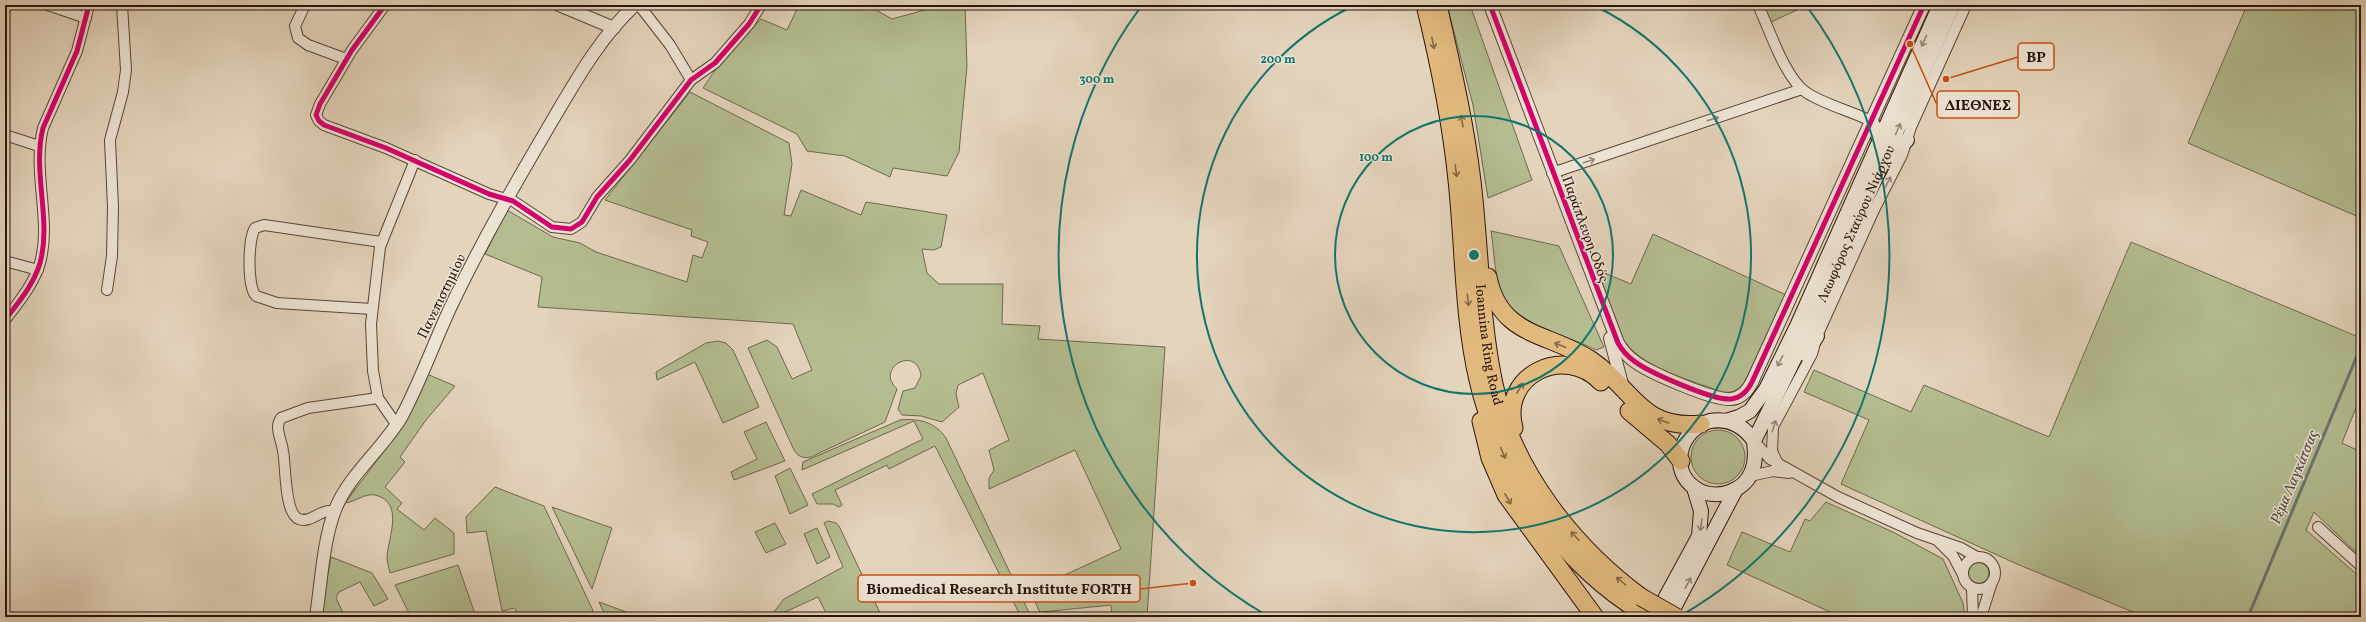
<svg xmlns="http://www.w3.org/2000/svg" width="2366" height="622" font-family="Vollkorn,serif">
	<rect width="100%" height="100%" fill="#e4d4bc"/>
	<filter id="stains"><feTurbulence type="fractalNoise" baseFrequency=".005" numOctaves="4"/><feColorMatrix values="0 0 0 0 .2 0 0 0 0 .09 0 0 0 0 .02 0 0 0 .5 -.17"/></filter>
	<radialGradient id="worn" r=".72"><stop offset=".6" stop-color="#630" stop-opacity="0"/><stop offset="1" stop-color="#630" stop-opacity=".3"/></radialGradient>
	<g fill="#b4bd91" stroke="#6e684e">
		<polygon points="799,5 878,5 876,10 892,19 928,9 929,5 965,5 967,66 959,152 947,176 893,168 890,177 845,156 807,151 797,134 703,88 720,63 761,19 787,30"/>
		<polygon points="1447,5 1470,5 1532,180 1488,198 1473,105"/>
		<polygon points="1763,5 1808,5 1771,22"/>
		<polygon points="2247,5 2361,5 2361,218 2188,143"/>
		<path d="M690,92L789,143L792,164L784,215L791,216L801,190L861,215L866,202L947,215L941,247L934,250L922,249L927,273L939,284H1003L1002,324L1040,326L1038,339L1165,347L1147,617H1112L1111,605L1042,612L1045,617H1042L1030,591L1121,549L1075,450L989,489V478L994,470L989,450L1009,440L983,373L958,385L956,394L959,407L942,422L921,416L902,415L898,409L903,391L915,388L921,376C917,344 874,368 897,389L885,422L811,457C802,459 797,456 793,448L748,348L767,340L777,347L792,379L812,370L793,324L538,307L542,277L485,254L507,210L553,237L580,243L596,252L687,282L693,255L702,258L708,242L691,236L692,230L605,200Z"/>
		<path d="M1491,231L1559,246L1604,347L1596,350C1564,333 1511,326 1499,286C1494,269 1494,249 1491,231Z"/>
		<path d="M1653,234L1786,295L1744,383C1737,392 1729,394 1719,391C1683,377 1634,367 1617,329C1608,310 1602,288 1595,269L1631,284Z"/>
		<polygon points="2131,242 2361,338 2361,395 2342,443 2361,452 2361,557 2314,512 2306,530 2361,578 2361,617 2145,617 2017,564 1841,484 1869,420 1804,392 1814,370 1911,412 1924,385 2049,437"/>
		<polygon points="718,341 726,343 733,350 759,407 723,423 695,362 657,380 656,372 706,343"/>
		<path d="M427,374L455,386L426,420L400,457L405,462L385,487L402,503L397,509L424,530L435,518L454,533V554L390,573C389,568 387,562 387,557C388,538 405,502 375,495C364,493 356,502 345,503L406,422Z"/>
		<path d="M900,420C919,418 935,422 946,438L1031,617H1021L935,446L889,469L887,465L835,490L842,505L839,507L833,504H817L812,494L923,439L914,421L802,470L803,462Z"/>
		<polygon points="766,422 785,461 734,480 731,472 757,459 744,432"/>
		<circle cx="1718" cy="457" r="27"/>
		<polygon points="790,468 808,505 790,514 775,476"/>
		<polygon points="495,487 544,506 596,617 518,617 515,608 502,611 486,531 467,533 466,517"/>
		<polygon points="1826,502 1895,533 1943,559 1963,603 1965,617 1841,617 1727,565 1742,532 1790,552 1805,519 1810,521"/>
		<polygon points="552,507 612,528 592,589"/>
		<polygon points="828,521 836,523 839,526 882,617 828,617 818,597 774,617 770,617 784,599 843,567 824,523"/>
		<polygon points="775,523 786,544 766,553 755,532"/>
		<polygon points="817,528 830,557 817,564 804,534"/>
		<polygon points="331,557 372,573 388,599 374,606 360,582 339,592 336,598 345,617 320,617"/>
		<circle cx="1978" cy="573" r="11"/>
		<polygon points="458,565 476,617 411,617 395,585"/>
		<polygon points="599,602 640,617 606,617"/>
	</g>
	<g fill="none" stroke-linecap="round" stroke-linejoin="round">
		<polyline stroke="#6b7673" stroke-width="3" points="2248,617 2361,346"/>
		<g stroke="#584438" stroke-width="12">
			<g id="minor">
				<polyline points="48,5 86,18"/>
				<polyline points="305,5 295,26 298,38 308,45 346,59"/>
				<polyline points="385,5 352,50 320,104 316,115 319,121 324,125 386,148 489,194 513,201 552,227 571,229 582,222 597,197 630,160 691,80 715,63 749,24 761,5"/>
				<polyline points="639,5 670,45 691,80"/>
				<path d="M1758,5C1769,28 1785,79 1807,93C1826,105 1851,111 1871,121"/>
				<polyline points="5,135 39,146"/>
				<polyline points="1552,173 1802,89"/>
				<polyline points="5,261 38,270"/>
				<polyline points="107,290 112,256 113,207 110,140 123,92 126,70 122,5"/>
				<path d="M372,309L277,303L256,296C247,287 248,239 255,228L264,225L381,242"/>
				<path d="M5,320C18,303 34,284 40,263C52,220 32,173 43,128L77,51L89,5"/>
				<polyline points="378,398 373,371 371,324 380,247 415,160"/>
				<polyline points="1754,441 1770,459 1838,497 1917,533 1961,548 1977,557"/>
				<polyline points="1778,464 1772,451 1773,427 1812,354 1817,336 1874,210 1902,155 1911,127 1966,5"/>
				<polyline points="1750,476 1773,471 1789,473"/>
				<path d="M334,512C321,507 312,524 299,519C284,514 286,464 283,451C282,443 278,435 278,427C278,423 279,421 281,418L308,408L378,398L396,424"/>
				<polyline points="2318,527 2361,566"/>
				<polyline points="1938,541 1953,556 1962,573"/>
				<circle cx="1979" cy="573" r="16"/>
				<polyline points="1972,588 1973,617"/>
				<polyline points="1981,617 1992,582"/>
			</g>
		</g>
		<g stroke="#584438" stroke-width="14">
			<g id="tertiary">
				<polyline points="559,5 614,28"/>
				<path d="M1490,5L1618,343C1622,350 1627,356 1634,361C1648,372 1714,401 1731,399C1741,398 1748,390 1752,382L1924,5"/>
				<polyline points="1610,338 1623,388"/>
				<path d="M316,617C321,584 323,541 335,510C349,474 383,449 402,416C421,380 435,340 452,304C483,239 519,177 555,116C578,77 602,35 635,5"/>
			</g>
		</g>
		<g stroke="#29140c" stroke-width="16">
			<g id="secondary">
				<polyline points="1871,121 1880,140"/>
				<polyline points="1888,162 1907,140"/>
				<polyline points="1805,354 1817,336"/>
				<path d="M1710,421C1729,418 1743,425 1754,441C1755,451 1756,461 1752,471C1744,493 1714,501 1695,488C1668,470 1680,429 1710,421Z"/>
				<polyline points="1726,421 1739,417 1750,411 1766,389 1797,326 1940,5"/>
				<path id="s1" d="M1754,441L1801,345L1953,5"/>
				<polyline points="1655,617 1699,536 1701,511 1694,488"/>
				<polyline points="1669,617 1736,489"/>
			</g>
		</g>
		<g stroke="#29140c" stroke-width="19">
			<g id="trunk">
				<path d="M1425,5C1439,62 1451,121 1457,180C1464,245 1463,316 1478,380C1501,478 1562,566 1649,617"/>
				<path id="s2" d="M1438,5C1451,63 1465,122 1472,181C1480,248 1480,318 1494,384C1512,469 1572,546 1641,597"/>
				<path d="M1488,277C1500,338 1549,332 1591,360C1634,389 1640,430 1701,424"/>
				<polyline points="1629,411 1668,444 1681,461"/>
				<polyline points="1481,421 1490,458 1506,495 1595,617"/>
				<path d="M1514,428C1500,375 1564,344 1601,382"/>
			</g>
		</g>
		<use href="#minor" stroke="#ede3d3" stroke-width="10"/>
		<use href="#tertiary" stroke="#ede3d3" stroke-width="12"/>
		<use href="#secondary" stroke="#ede3d3" stroke-width="14"/>
		<use href="#trunk" stroke="#e2ba7e" stroke-width="17"/>
		<g stroke="#29140c" stroke-width="19" stroke-linecap="butt">
			<polyline id="trunk-bridge" points="1641,597 1676,617"/>
		</g>
		<use href="#trunk-bridge" stroke="#e2ba7e" stroke-width="17"/>
		<g stroke="#ede3d3" stroke-width="8">
			<g id="cycleway">
				<polyline points="385,5 352,50 320,104 316,115 319,121 324,125 386,148 489,194 513,201 552,227 571,229 582,222 597,197 630,160 691,80 715,63 749,24 761,5"/>
				<path d="M1490,5L1618,343C1622,350 1627,356 1634,361C1648,372 1714,401 1731,399C1741,398 1748,390 1752,382L1924,5"/>
				<path d="M5,320C18,303 34,284 40,263C52,220 32,173 43,128L77,51L89,5"/>
			</g>
		</g>
		<use href="#cycleway" stroke="#d6006c" stroke-width="5"/>
	</g>
	<defs><path id="oneway-shaft" d="M-6 0H5M1.5-3L5.5 0L1.5 3" fill="none" stroke-width="1.6" stroke-linecap="round" stroke-linejoin="round"/></defs>
	<g stroke="#958679">
		<use href="#oneway-shaft" transform="translate(1924 41) rotate(114)"/>
		<use href="#oneway-shaft" transform="translate(1713 119) rotate(-18)"/>
		<use href="#oneway-shaft" transform="translate(1898 129) rotate(-66)"/>
		<use href="#oneway-shaft" transform="translate(1589 161) rotate(-18)"/>
		<use href="#oneway-shaft" transform="translate(1888 182) rotate(-63)"/>
		<use href="#oneway-shaft" transform="translate(1780 361) rotate(117)"/>
		<use href="#oneway-shaft" transform="translate(1774 426) rotate(-72)"/>
		<use href="#oneway-shaft" transform="translate(1701 525) rotate(98)"/>
		<use href="#oneway-shaft" transform="translate(1688 583) rotate(-62)"/>
	</g>
	<g stroke="#866745">
		<use href="#oneway-shaft" transform="translate(1433 43) rotate(78)"/>
		<use href="#oneway-shaft" transform="translate(1462 121) rotate(-100)"/>
		<use href="#oneway-shaft" transform="translate(1456 171) rotate(82)"/>
		<use href="#oneway-shaft" transform="translate(1468 300) rotate(84)"/>
		<use href="#oneway-shaft" transform="translate(1560 345) rotate(-159)"/>
		<use href="#oneway-shaft" transform="translate(1520 388) rotate(-58)"/>
		<use href="#oneway-shaft" transform="translate(1663 421) rotate(-160)"/>
		<use href="#oneway-shaft" transform="translate(1503 453) rotate(67)"/>
		<use href="#oneway-shaft" transform="translate(1508 499) rotate(60)"/>
		<use href="#oneway-shaft" transform="translate(1575 536) rotate(-132)"/>
		<use href="#oneway-shaft" transform="translate(1621 581) rotate(-140)"/>
	</g>
	<g fill="none" stroke="#0f766e" stroke-width="2">
		<circle cx="1474" cy="255" r="139"/>
		<path d="M1595 6A277 277 0 1 1 1353 6"/>
		<path d="M1266 615A416 416 0 0 1 1140 8M1808 8A416 416 0 0 1 1682 615"/>
	</g>
	<g text-anchor="middle" stroke-width="3" stroke-linejoin="round" paint-order="stroke">
		<g font-size="14" fill="#29140c" stroke="#ede3d3">
			<text dy="5" stroke="none"><textPath href="#s1" startOffset="240">Λεωφόρος Σταύρου Νιάρχου</textPath></text>
			<text transform="translate(1586 229) rotate(70)" y="5">Παράπλευρη Οδός</text>
			<text transform="translate(441 296) rotate(-64)" y="5">Πανεπιστημίου</text>
			<text dy="5" stroke="none"><textPath href="#s2" startOffset="344">Ioannina Ring Road</textPath></text>
		</g>
		<g font-size="15" font-style="italic" fill="#504d48" stroke="#ede3d3">
			<text transform="translate(2294 477) rotate(-67)" y="5">Ρέμα Λαγκάτσας</text>
		</g>
	</g>
	<circle cx="1474" cy="255" r="6" fill="#0f766e" stroke="#ede3d3" stroke-width="2"/>
	<g font-size="12" text-anchor="middle" font-weight="bold" fill="#0f766e" stroke="#ede3d3" stroke-width="3" stroke-linejoin="round" paint-order="stroke">
		<text x="1278" y="63">200 m</text>
		<text x="1097" y="83">300 m</text>
		<text x="1376" y="161">100 m</text>
	</g>
	<path fill="none" stroke="#cb4f0c" stroke-width="1.5" d="M1946 79L2018 57M1910 44L1937 105M1193 583L1140 589"/>
	<g fill="#cb4f0c" stroke="#ede3d3" stroke-width="1.5">
		<circle cx="1946" cy="79" r="4"/>
		<circle cx="1910" cy="44" r="4"/>
		<circle cx="1193" cy="583" r="4"/>
	</g>
	<g fill="#ede3d3" stroke="#cb4f0c" stroke-width="1.5">
		<rect x="2018" y="43" width="36" height="27" rx="4"/>
		<rect x="1937" y="91" width="82" height="27" rx="4"/>
		<rect x="858" y="575" width="282" height="27" rx="4"/>
	</g>
	<g font-size="15" text-anchor="middle" font-weight="bold" fill="#29140c">
		<text x="2036" y="62">BP</text>
		<text x="1978" y="110">ΔΙΕΘΝΕΣ</text>
		<text x="999" y="594">Biomedical Research Institute FORTH</text>
	</g>
	<rect width="2366" height="622" fill="none" stroke="#e4d4bc" stroke-width="20"/>
	<rect x="6" y="6" width="2354" height="610" fill="none" stroke="#29140c" stroke-width="2"/>
	<rect x="10" y="10" width="2346" height="602" fill="none" stroke="#29140c"/>
	<rect width="100%" height="100%" filter="url(#stains)"/>
	<rect width="100%" height="100%" fill="url(#worn)"/>
</svg>
